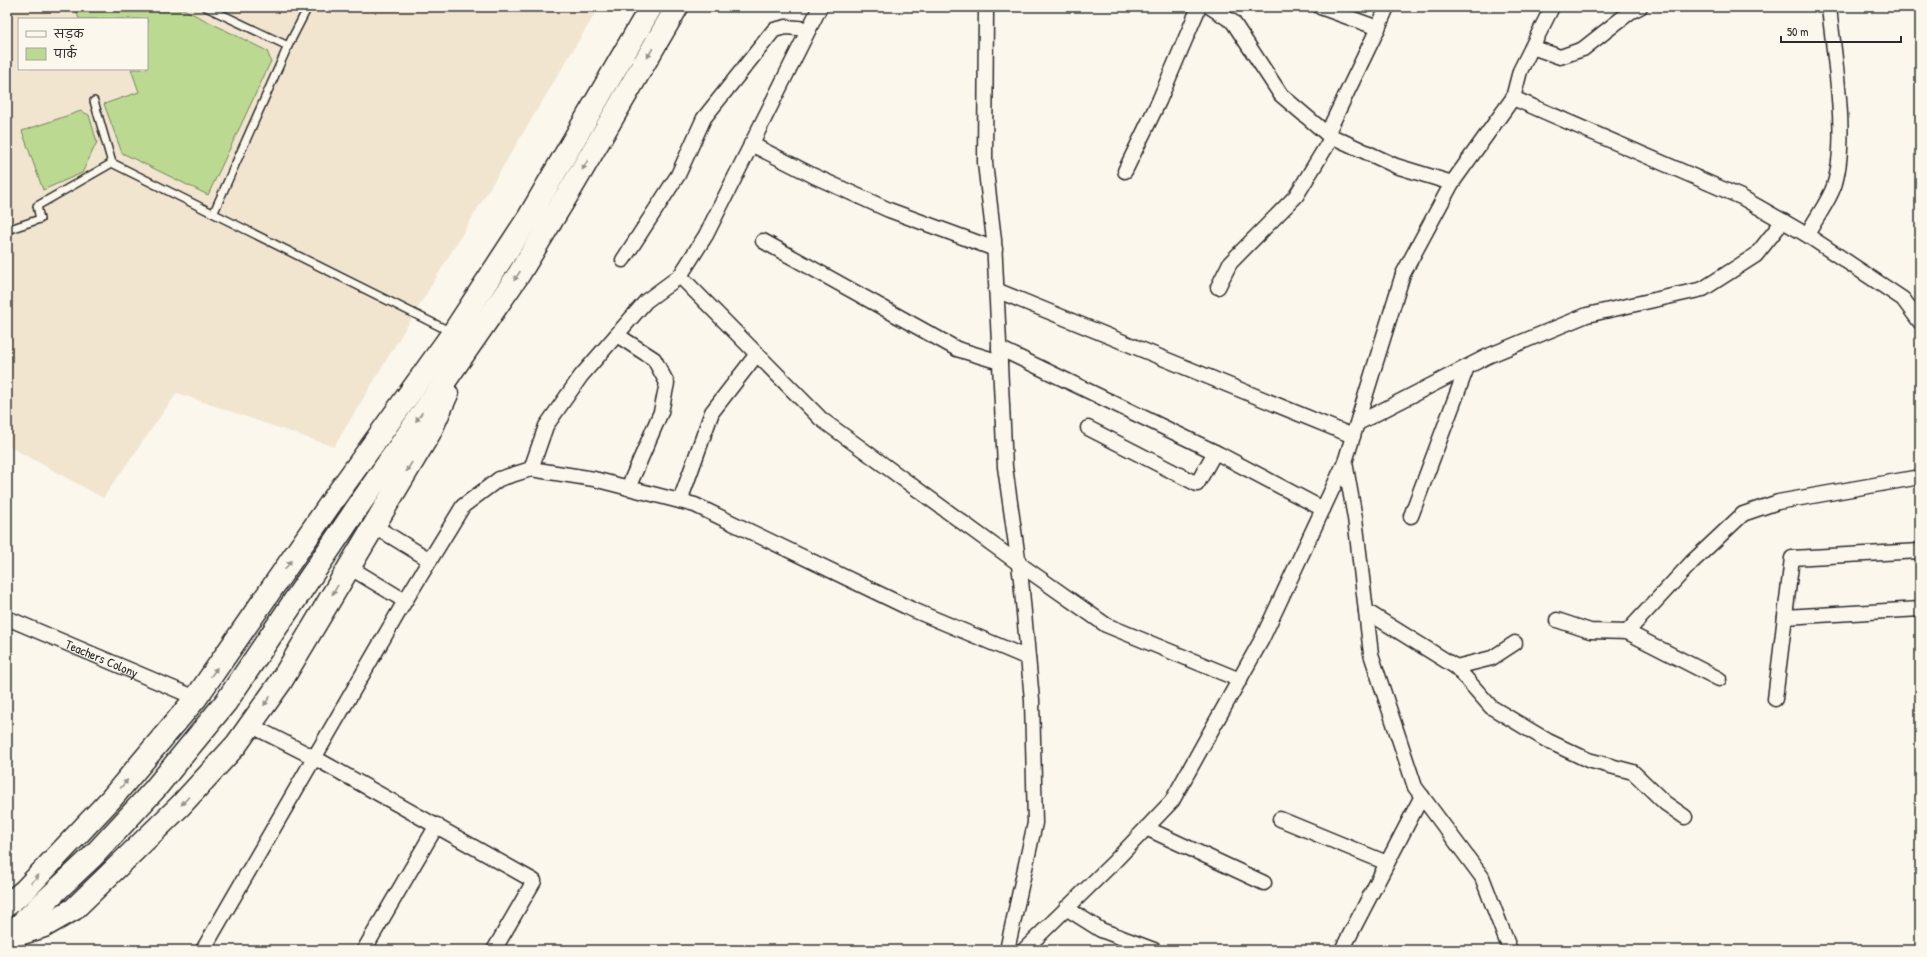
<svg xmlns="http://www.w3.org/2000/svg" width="1927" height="957" font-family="'Patrick Hand','Playpen Sans Deva',sans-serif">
	<rect width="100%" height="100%" fill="#fbf7ec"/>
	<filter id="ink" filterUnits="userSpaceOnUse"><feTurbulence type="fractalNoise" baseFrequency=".025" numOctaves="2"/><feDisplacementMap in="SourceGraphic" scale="8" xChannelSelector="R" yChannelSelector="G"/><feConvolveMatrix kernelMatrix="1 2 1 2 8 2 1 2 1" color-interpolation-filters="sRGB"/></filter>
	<g filter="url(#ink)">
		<path fill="#f1e5d0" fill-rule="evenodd" d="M7,7H587L596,12L334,447L177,393L103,498L7,445ZM19,19H147V69H19Z"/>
		<g fill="#bcd991" stroke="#74825e">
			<polygon points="75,7 179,7 267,51 271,61 208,195 122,153 104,104 139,92 131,69 147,69 147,19 79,19"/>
			<polygon points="81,111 89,115 97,142 82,173 43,190 22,131"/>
		</g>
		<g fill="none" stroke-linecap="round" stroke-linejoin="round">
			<g stroke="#2b2b2b" stroke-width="10">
				<g id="service">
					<polyline points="206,7 288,46"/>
					<polyline points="94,101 112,163"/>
					<polyline points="214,212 288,46 308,7"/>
					<polyline points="7,230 40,219 37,206 112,163 451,332"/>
				</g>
			</g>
			<g stroke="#2b2b2b" stroke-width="17">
				<g id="minor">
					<polyline points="986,7 985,163 994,240 1005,467 1021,580 1032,700 1035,823 1007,950"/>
					<polyline points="1210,7 1233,22 1281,95 1327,134 1396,166 1452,183"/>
					<polyline points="1320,7 1378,28"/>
					<polyline points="1532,47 1560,57 1583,49 1630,12 1640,7"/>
					<polyline points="1513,98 1741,197 1807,235 1903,299 1920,322"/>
					<polyline points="1327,134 1378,28 1387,7"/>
					<polyline points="751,144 814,176 889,210 995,249"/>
					<polyline points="1125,171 1159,101 1199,7"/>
					<path d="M1807,235C1815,219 1828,203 1834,186C1849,140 1834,57 1829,7"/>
					<polyline points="763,241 957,349 1000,362"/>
					<polyline points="623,260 678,175 704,118 774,30 786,27 809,29"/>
					<polyline points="680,276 821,419 1018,563 1106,625 1240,680"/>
					<polyline points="1218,287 1230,263 1296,196 1332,137"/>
					<polyline points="996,290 1353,436"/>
					<polyline points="617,335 654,359 667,383 661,412 628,488"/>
					<polyline points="999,348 1219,454 1323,509"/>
					<polyline points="1358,423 1488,356 1587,315 1703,289 1756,255 1783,221"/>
					<polyline points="1088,428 1197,484 1215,452"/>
					<polyline points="1345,462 1355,518 1371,654 1415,787 1482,877 1510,950"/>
					<polyline points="531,469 546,426 581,376 646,301 680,276 706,235 820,7"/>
					<polyline points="680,501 712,412 757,354"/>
					<polyline points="1411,516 1467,367"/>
					<polyline points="374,526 430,560"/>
					<polyline points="349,567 405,601"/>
					<polyline points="1366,611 1456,667 1492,658 1515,643"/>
					<polyline points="1785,617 1920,609"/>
					<path id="s1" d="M7,618L196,698"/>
					<polyline points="1557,620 1590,631 1627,632 1719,679"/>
					<polyline points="1627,632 1692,562 1743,514 1778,502 1920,477"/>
					<polyline points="1456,667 1491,707 1548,741 1588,760 1633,772 1665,803 1685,817"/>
					<polyline points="1775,699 1792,558 1920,551"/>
					<polyline points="250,725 315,758 534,881 494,950"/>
					<polyline points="1280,819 1387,863"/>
					<polyline points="1146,828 1264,883"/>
					<polyline points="1066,908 1101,930 1154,950"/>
					<polyline points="203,950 405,601 463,506 499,479 531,469 594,479 695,505 911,609 1028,658"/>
					<polyline points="364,950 437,825"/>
					<polyline points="1024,950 1113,863 1172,801 1262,639 1345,462 1403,274 1452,183 1513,98 1520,71 1552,7"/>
					<polyline points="1342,950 1422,796"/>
				</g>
			</g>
			<g stroke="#2b2b2b" stroke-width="25">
				<g id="trunk">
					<polyline points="7,905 24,891 111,799 196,698 335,497 453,333 529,217 651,7"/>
					<polyline points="13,936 44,926 74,909 180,806 236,745 280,683 430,432 447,394"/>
					<polyline points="7,937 92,857 154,790 226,702 357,508 519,274 572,187 677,7"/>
				</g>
			</g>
			<use href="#service" stroke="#fbf7ec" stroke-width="7"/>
			<use href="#minor" stroke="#fbf7ec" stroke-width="14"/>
			<use href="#trunk" stroke="#fbf7ec" stroke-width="22"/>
		</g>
		<defs><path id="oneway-solid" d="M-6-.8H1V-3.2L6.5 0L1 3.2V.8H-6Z"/></defs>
		<g fill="#93918c">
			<use href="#oneway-solid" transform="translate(650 53) rotate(120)"/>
			<use href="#oneway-solid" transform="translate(585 165) rotate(120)"/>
			<use href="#oneway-solid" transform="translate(517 276) rotate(124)"/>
			<use href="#oneway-solid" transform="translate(419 417) rotate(125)"/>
			<use href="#oneway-solid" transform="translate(409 467) rotate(121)"/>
			<use href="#oneway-solid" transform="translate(288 565) rotate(-55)"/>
			<use href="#oneway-solid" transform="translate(335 590) rotate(121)"/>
			<use href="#oneway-solid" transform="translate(214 672) rotate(-55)"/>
			<use href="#oneway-solid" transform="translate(267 701) rotate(126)"/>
			<use href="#oneway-solid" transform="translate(124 784) rotate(-50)"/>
			<use href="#oneway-solid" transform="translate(185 801) rotate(132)"/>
			<use href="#oneway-solid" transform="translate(35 879) rotate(-46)"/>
		</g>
	</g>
	<g text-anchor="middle" stroke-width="3.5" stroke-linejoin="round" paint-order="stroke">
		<g font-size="13" fill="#2b2b2b" stroke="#fbf7ec">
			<text dy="5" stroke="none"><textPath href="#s1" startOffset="103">Teachers Colony</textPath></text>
		</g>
	</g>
	<rect width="1927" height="957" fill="none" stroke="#fbf7ec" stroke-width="24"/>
	<rect x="12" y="12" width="1903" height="933" fill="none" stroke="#2b2b2b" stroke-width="1.5" filter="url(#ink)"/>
	<rect x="18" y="18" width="130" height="52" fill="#fbf7ec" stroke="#a8a59f"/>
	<rect x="26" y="31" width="20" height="6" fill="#fbf7ec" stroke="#a8a59f"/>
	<text x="54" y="38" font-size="12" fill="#2b2b2b">सड़क</text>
	<rect x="26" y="48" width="20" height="12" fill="#bcd991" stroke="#a8a59f"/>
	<text x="54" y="58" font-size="12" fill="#2b2b2b">पार्क</text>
	<path d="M1781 36v6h120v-6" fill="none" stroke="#2b2b2b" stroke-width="2"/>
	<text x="1787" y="36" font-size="12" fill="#2b2b2b" stroke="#fbf7ec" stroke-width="3" paint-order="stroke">50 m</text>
</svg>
